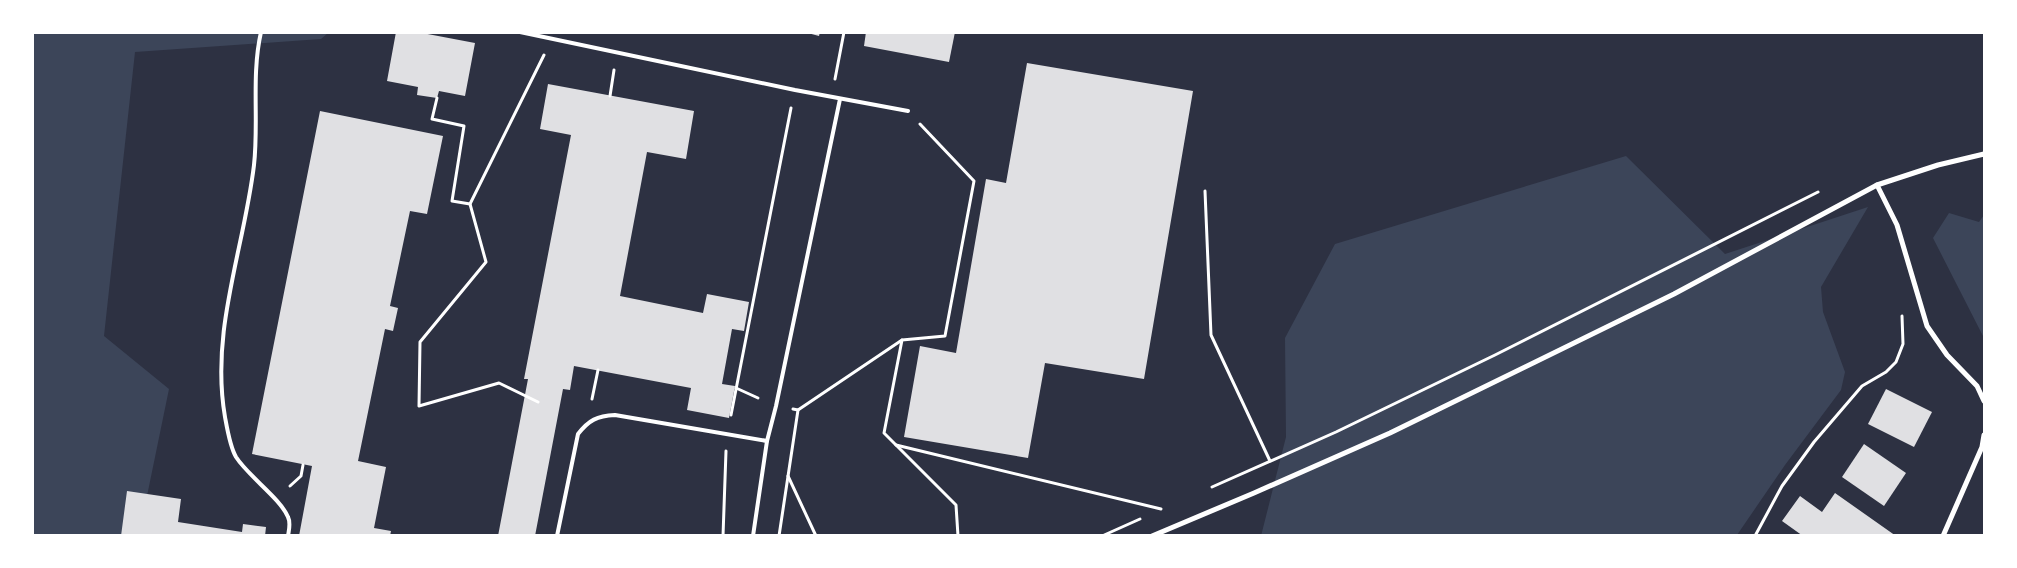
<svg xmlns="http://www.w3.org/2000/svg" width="2017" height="568" font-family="Arial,sans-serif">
	<rect width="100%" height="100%" fill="#2d3142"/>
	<g fill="#3c4559">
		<polygon points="32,33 328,33 321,39 135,52 104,336 169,389 139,535 33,535"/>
		<polygon points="1626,156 1725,254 1868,207 1821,287 1823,312 1845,372 1841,390 1785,465 1737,535 1261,536 1286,437 1285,338 1335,244"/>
		<polygon points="1949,213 1979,222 1984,215 1984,338 1933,238"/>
	</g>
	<g fill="#e0e0e3">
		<polygon points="396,32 417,32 475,43 465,96 439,91 437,98 417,95 418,87 387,81"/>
		<polygon points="804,32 820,32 819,36"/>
		<polygon points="866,32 955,32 949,62 864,46"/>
		<polygon points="1027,63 1193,91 1144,379 1045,363 1028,458 904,437 920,346 956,353 986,179 1006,183"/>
		<polygon points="548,84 694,111 686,159 647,152 620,296 703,313 707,294 749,302 744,331 732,329 722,384 735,386 729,418 687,410 691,388 574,366 570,390 563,389 535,536 498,536 528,379 524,379 571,135 540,129"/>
		<polygon points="320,111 443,136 427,214 410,211 390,306 398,308 393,331 385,329 358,461 386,467 374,528 391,531 390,536 299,536 312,466 252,454"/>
		<polygon points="1886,389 1932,412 1914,447 1868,424"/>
		<polygon points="1864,444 1906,473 1884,506 1842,477"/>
		<polygon points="127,491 181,499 178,522 242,532 243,524 266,527 265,536 121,536"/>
		<polygon points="1835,493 1896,536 1803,536 1782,521 1800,496 1822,512"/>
	</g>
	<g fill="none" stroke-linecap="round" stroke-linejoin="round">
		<g stroke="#fff" stroke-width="3">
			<polyline points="835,79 844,32"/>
			<polyline points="610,96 614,70"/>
			<polyline points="437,98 432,119 464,126 452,201 470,204"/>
			<polyline points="920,124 974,181 945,336 902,340 884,433 956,505 958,536"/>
			<polyline points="1205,191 1211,335 1270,461"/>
			<polyline points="736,388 758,398"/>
			<polyline points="592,399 598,370"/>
			<polyline points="538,402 499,383 419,406 420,342 486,262 470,204 544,55"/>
			<polyline points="798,410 902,340"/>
			<polyline points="731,415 791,108"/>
			<polyline points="896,445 1161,509"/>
			<polyline points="788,476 816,536"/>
			<polyline points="290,486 301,476 303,465"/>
			<polyline points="1212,487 1336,432 1495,355 1818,192"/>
			<polyline points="723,536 726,451"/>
			<polyline points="779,536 798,410 793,409"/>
			<polyline points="1102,536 1140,519"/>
			<polyline points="1755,536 1782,486 1814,442 1862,386 1886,372 1896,362 1903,344 1902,316"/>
		</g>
		<g stroke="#fff" stroke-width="4">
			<path d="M261,32C251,76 259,121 254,165C244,249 210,331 225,417C227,428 230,447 236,457C249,477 280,498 288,517C291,523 289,529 288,536"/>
			<polyline points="520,32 795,90 908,111"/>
			<path d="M557,536L578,434C589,420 597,416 615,415L767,441"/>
			<polyline points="753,536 767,441 776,406 840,99"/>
		</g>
		<g stroke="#fff" stroke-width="5">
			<polyline points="1877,185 1897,225 1927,326 1947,355 1977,386 1984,401"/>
			<polyline points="1152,536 1254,493 1390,433 1674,294 1877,185 1938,165 1984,154"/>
			<polyline points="1943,536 1982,447 1984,435"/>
		</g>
	</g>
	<rect width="2017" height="568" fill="none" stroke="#ffffff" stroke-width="68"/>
</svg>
